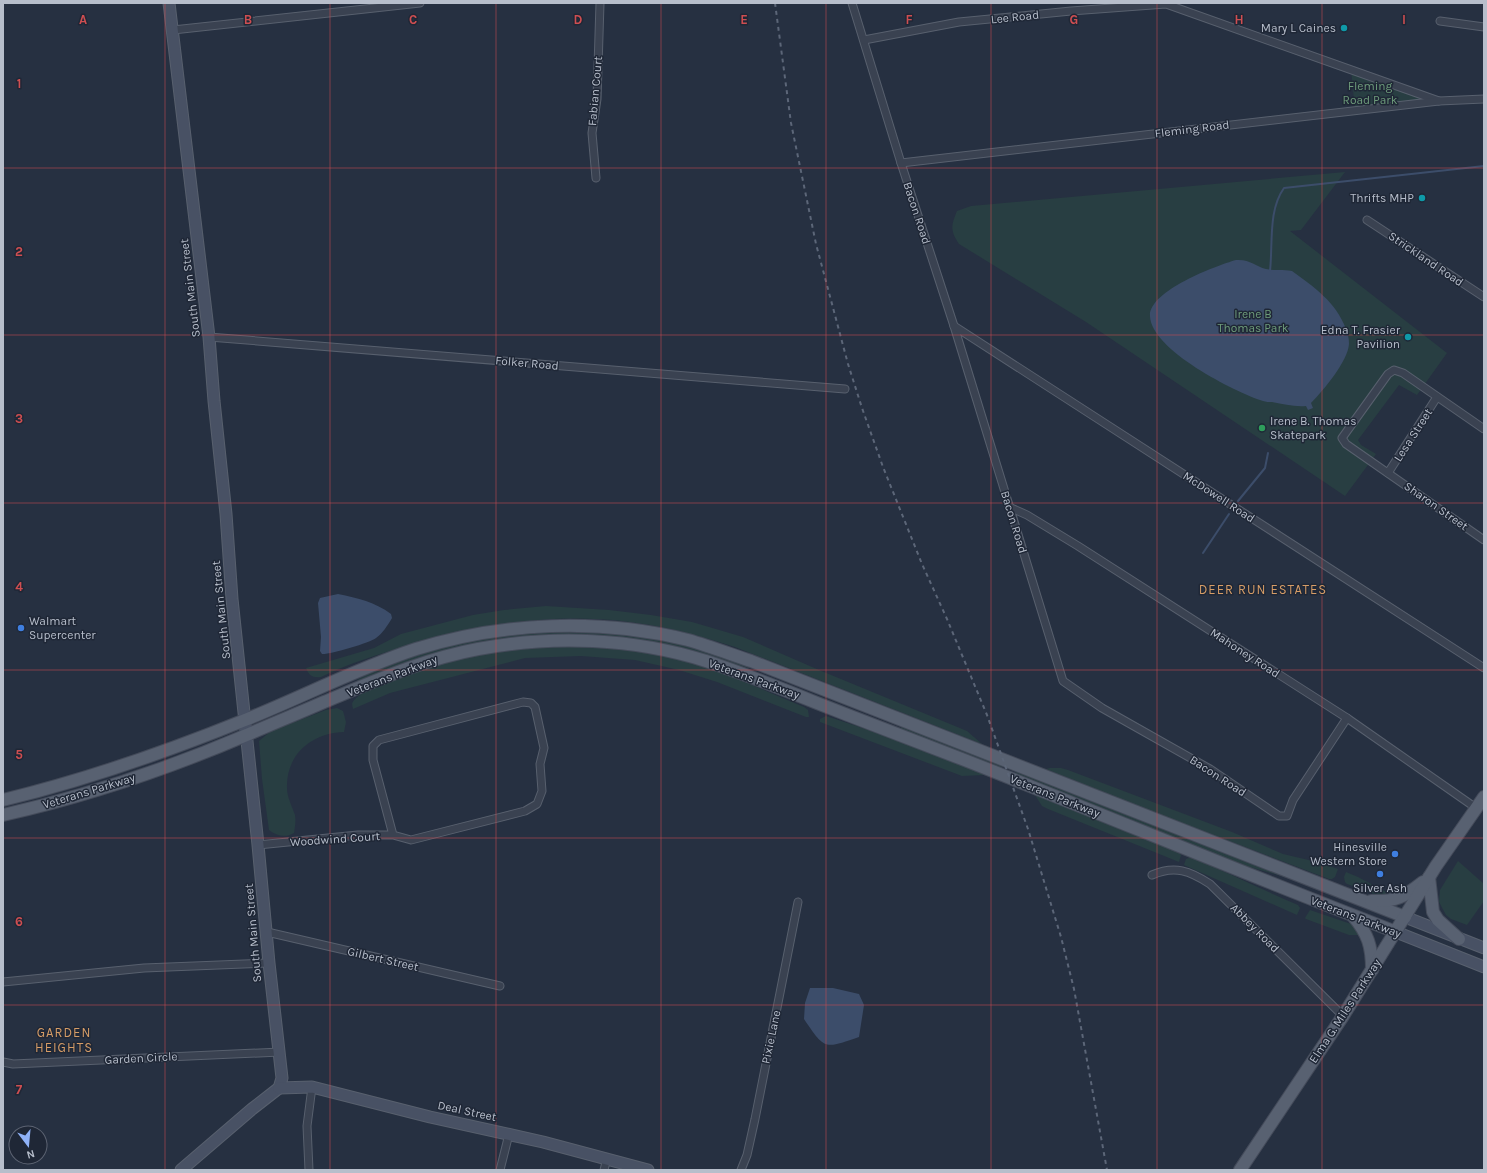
<svg xmlns="http://www.w3.org/2000/svg" width="1487" height="1173" font-family="Karla,sans-serif">
	<rect width="100%" height="100%" fill="#263041"/>
	<g fill="#283e42">
		<polygon points="1351,69 1427,97 1427,102 1355,110"/>
		<path d="M1345,172L1301,230L1290,231L1447,353L1417,395L1399,385L1358,440L1361,445L1376,454L1345,496L1086,322L959,244C950,230 951,226 957,211L971,206Z"/>
		<path d="M546,606L609,610L651,615L692,622L743,637L819,670L967,731L982,744L735,647C707,638 679,630 650,625C569,610 485,622 407,646C378,654 348,664 321,677C313,678 309,676 306,668L374,648L401,634L473,615L504,610Z"/>
		<polygon points="560,630 628,634 690,645 749,665 748,668 726,662 559,635 359,682 357,680 386,665 433,649 509,633"/>
		<path d="M550,646C603,646 658,650 708,668C741,679 772,694 804,707L808,710L809,717H806L717,682L679,670L635,660L581,656L525,658L390,693L353,709L352,704C358,685 455,659 477,655C501,650 525,648 550,646Z"/>
		<path d="M337,708L343,711L346,722L344,732C312,733 286,754 287,788C287,797 292,806 295,815C296,821 295,827 294,833C285,838 277,836 269,830L262,779L259,741L271,731L326,710Z"/>
		<polygon points="826,716 881,734 974,770 984,775 962,776 820,722 820,719"/>
		<polygon points="901,727 923,733 1000,764 1002,767 1000,769 900,730"/>
		<polygon points="1050,768 1061,768 1068,770 1232,832 1283,854 1317,862 1338,869 1335,877 1332,879 1329,879 1143,808 1046,769"/>
		<polygon points="1016,770 1290,876 1289,878 1234,863 1017,775 1015,772"/>
		<polygon points="1035,795 1178,852 1181,855 1179,862 1048,809 1042,806"/>
		<path d="M1189,858H1192C1228,872 1262,890 1298,905L1300,908L1297,915L1184,865L1186,859Z"/>
		<polygon points="1458,861 1484,884 1484,901 1467,925 1451,919 1446,915 1439,902 1440,890"/>
		<polygon points="1346,872 1358,877 1392,895 1380,896 1347,884 1345,882 1344,877"/>
		<polygon points="1310,910 1354,925 1359,935 1349,935 1306,919 1305,918"/>
	</g>
	<g fill="#3c4d6a">
		<path d="M1236,260C1250,259 1255,266 1266,269C1275,271 1283,269 1292,271C1314,287 1336,302 1346,329C1348,334 1349,339 1349,344C1348,361 1323,391 1311,403L1313,408L1308,410L1306,406C1294,407 1284,404 1272,402C1269,402 1266,402 1263,401C1235,392 1151,350 1150,316C1149,291 1215,266 1236,260Z"/>
		<path d="M338,594C358,598 375,602 391,614L392,618C388,625 382,634 376,638C370,643 328,655 322,654L320,651L321,637L318,603L320,598Z"/>
		<path d="M810,988H833L859,994L864,1005L859,1037C824,1049 825,1050 804,1019L805,1003Z"/>
	</g>
	<g fill="none" stroke-linecap="round" stroke-linejoin="round">
		<g stroke="#3c4d6a" stroke-width="2">
			<path d="M1270,271C1273,244 1268,210 1284,188L1484,166"/>
			<polyline points="1238,501 1265,468 1268,453"/>
			<polyline points="1203,553 1229,514"/>
		</g>
		<g stroke="#58606e" stroke-width="9">
			<g id="street">
				<polyline points="852,3 901,163 954,326 1063,681 1102,708 1210,769 1279,816 1287,816 1293,800 1347,718"/>
				<polyline points="1440,21 1484,27"/>
				<polyline points="173,30 420,3"/>
				<polyline points="864,40 959,22 1071,11 1166,4 1439,101"/>
				<polyline points="901,163 1439,101 1484,99"/>
				<polyline points="596,178 592,133 597,99 600,3"/>
				<polyline points="1367,220 1484,297"/>
				<polyline points="954,326 1484,668"/>
				<polyline points="209,337 845,389"/>
				<polyline points="1484,429 1403,373 1394,370 1388,374 1342,438 1346,444 1484,540"/>
				<polyline points="1388,473 1437,397"/>
				<polyline points="1009,507 1027,515 1078,546 1347,718 1476,808"/>
				<polyline points="258,845 358,835 393,835 411,840 525,811 537,804 542,791 540,764 544,748 535,707 531,703 523,702 379,740 373,746 373,760 393,835"/>
				<path d="M1152,875C1175,865 1190,871 1210,884L1343,1016"/>
				<polyline points="267,932 500,986"/>
				<polyline points="3,982 144,968 269,963"/>
				<polyline points="3,1062 13,1064 280,1052"/>
				<polyline points="309,1170 307,1126 312,1087"/>
				<polyline points="500,1170 509,1134"/>
				<polyline points="604,1170 607,1158"/>
				<polyline points="741,1170 747,1155 755,1119 798,902"/>
			</g>
		</g>
		<g stroke="#58606e" stroke-width="13">
			<g id="secondary">
				<polyline points="169,3 209,337 214,401 226,514 232,599 258,845 269,963 282,1078 279,1088 252,1109 181,1170"/>
				<polyline points="1405,917 1484,948"/>
				<polyline points="1396,932 1484,967"/>
				<polyline points="279,1088 312,1087 430,1117 543,1142 648,1170"/>
			</g>
		</g>
		<g stroke="#444b5a" stroke-width="14">
			<g id="primary">
				<path d="M3,800C86,780 166,752 245,720C302,697 358,668 416,649C503,622 599,618 688,640C709,646 730,654 751,661L1405,917"/>
				<path d="M3,815C87,796 170,768 249,734C274,723 299,713 324,702C375,681 424,659 478,649C553,635 633,638 706,661C743,673 780,688 817,703C865,722 913,740 962,759C1107,816 1250,876 1396,932"/>
				<polyline points="1429,877 1433,912 1438,920 1459,939"/>
				<path d="M1371,901C1396,902 1404,897 1423,882"/>
				<path d="M1353,916C1368,934 1372,946 1372,970"/>
				<polyline points="1240,1170 1343,1016 1436,866 1484,797"/>
			</g>
		</g>
		<use href="#street" stroke="#3a4251" stroke-width="7"/>
		<use href="#secondary" stroke="#485164" stroke-width="11"/>
		<use href="#primary" stroke="#586171" stroke-width="12"/>
		<polyline stroke="#5c6678" stroke-width="2" stroke-dasharray="4 4" stroke-linecap="butt" points="775,3 791,123 816,244 848,364 862,408 883,467 922,564 947,619 987,715 1028,829 1061,937 1074,989 1107,1170"/>
	</g>
	<path fill="none" stroke="#ce4e51" stroke-width="1" stroke-opacity="0.55" d="M165,3V1170M330,3V1170M496,3V1170M661,3V1170M826,3V1170M991,3V1170M1157,3V1170M1322,3V1170M3,168H1484M3,335H1484M3,503H1484M3,670H1484M3,838H1484M3,1005H1484"/>
	<g fill="#0f9aa8" stroke="#1f2736" stroke-width="1.5">
		<circle cx="1344" cy="28" r="4"/>
		<circle cx="1422" cy="198" r="4"/>
		<circle cx="1408" cy="337" r="4"/>
	</g>
	<circle fill="#2e9e5b" stroke="#1f2736" stroke-width="1.5" cx="1262" cy="428" r="4"/>
	<g fill="#3f7fe0" stroke="#1f2736" stroke-width="1.5">
		<circle cx="21" cy="628" r="4"/>
		<circle cx="1395" cy="854" r="4"/>
		<circle cx="1380" cy="874" r="4"/>
	</g>
	<g text-anchor="middle" stroke-width="3" stroke-linejoin="round" paint-order="stroke">
		<g font-size="12" fill="#b7becb" stroke="#1f2736">
			<text transform="translate(1015 17) rotate(-6)" y="4">Lee Road</text>
			<text transform="translate(595 91) rotate(-85)" y="4">Fabian Court</text>
			<text transform="translate(1192 129) rotate(-7)" y="4">Fleming Road</text>
			<text transform="translate(917 213) rotate(72)" y="4">Bacon Road</text>
			<text transform="translate(1426 259) rotate(34)" y="4">Strickland Road</text>
			<text transform="translate(190 288) rotate(-97)" y="4">South Main Street</text>
			<text transform="translate(527 363) rotate(5)" y="4">Folker Road</text>
			<text transform="translate(1413 435) rotate(-57)" y="4">Lesa Street</text>
			<text transform="translate(1219 497) rotate(33)" y="4">McDowell Road</text>
			<text transform="translate(1436 506) rotate(35)" y="4">Sharon Street</text>
			<text transform="translate(1014 522) rotate(73)" y="4">Bacon Road</text>
			<text transform="translate(221 610) rotate(-96)" y="4">South Main Street</text>
			<text transform="translate(1245 653) rotate(33)" y="4">Mahoney Road</text>
			<text transform="translate(392 676) rotate(-21)" y="4">Veterans Parkway</text>
			<text transform="translate(754 679) rotate(20)" y="4">Veterans Parkway</text>
			<text transform="translate(1218 776) rotate(33)" y="4">Bacon Road</text>
			<text transform="translate(89 791) rotate(-17)" y="4">Veterans Parkway</text>
			<text transform="translate(1055 796) rotate(22)" y="4">Veterans Parkway</text>
			<text transform="translate(335 839) rotate(-4)" y="4">Woodwind Court</text>
			<text transform="translate(1356 917) rotate(21)" y="4">Veterans Parkway</text>
			<text transform="translate(1255 928) rotate(45)" y="4">Abbey Road</text>
			<text transform="translate(253 933) rotate(-95)" y="4">South Main Street</text>
			<text transform="translate(383 959) rotate(13)" y="4">Gilbert Street</text>
			<text transform="translate(1345 1011) rotate(-57)" y="4">Elma G. Miles Parkway</text>
			<text transform="translate(771 1037) rotate(-78)" y="4">Pixie Lane</text>
			<text transform="translate(141 1058) rotate(-3)" y="4">Garden Circle</text>
			<text transform="translate(467 1111) rotate(12)" y="4">Deal Street</text>
		</g>
		<g font-size="12" fill="#b7becb" stroke="#1f2736" text-anchor="end">
			<text x="1336" y="32">Mary L Caines</text>
			<text x="1414" y="202">Thrifts MHP</text>
			<text x="1400" y="334">Edna T. Frasier<tspan x="1400" dy="14">Pavilion</tspan></text>
			<text x="1270" y="425" text-anchor="start">Irene B. Thomas<tspan x="1270" dy="14">Skatepark</tspan></text>
			<text x="29" y="625" text-anchor="start">Walmart<tspan x="29" dy="14">Supercenter</tspan></text>
			<text x="1387" y="851">Hinesville<tspan x="1387" dy="14">Western Store</tspan></text>
			<text x="1380" y="892" text-anchor="middle">Silver Ash</text>
		</g>
		<g font-size="12" fill="#6e9c7b" stroke="#1f2736">
			<text x="1370" y="90">Fleming<tspan x="1370" dy="14">Road Park</tspan></text>
			<text x="1253" y="318">Irene B<tspan x="1253" dy="14">Thomas Park</tspan></text>
		</g>
		<g font-size="13" letter-spacing="1" fill="#d69d67" stroke="#1f2736">
			<text x="1263" y="594">DEER RUN ESTATES</text>
			<text x="64" y="1037">GARDEN<tspan x="64" dy="15">HEIGHTS</tspan></text>
		</g>
	</g>
	<g font-size="13" text-anchor="middle" font-weight="bold" fill="#ce4e51" stroke="#1f2736" stroke-width="3" stroke-linejoin="round" paint-order="stroke">
		<text x="83" y="24">A</text>
		<text x="248" y="24">B</text>
		<text x="413" y="24">C</text>
		<text x="578" y="24">D</text>
		<text x="744" y="24">E</text>
		<text x="909" y="24">F</text>
		<text x="1074" y="24">G</text>
		<text x="1239" y="24">H</text>
		<text x="1404" y="24">I</text>
		<text x="19" y="88">1</text>
		<text x="19" y="256">2</text>
		<text x="19" y="423">3</text>
		<text x="19" y="591">4</text>
		<text x="19" y="759">5</text>
		<text x="19" y="926">6</text>
		<text x="19" y="1094">7</text>
	</g>
	<rect width="1487" height="1173" fill="none" stroke="#b7becb" stroke-width="8"/>
	<g transform="translate(28 1145) rotate(164)"><circle r="19" fill="#1f2736" stroke="#5c6372"/>
	<path d="M0-3L7 15L0 10L-7 15Z" fill="#8fb2f8"/>
	<text y="-6" font-size="11" font-weight="bold" text-anchor="middle" fill="#b7becb">N</text>
	</g>
</svg>
